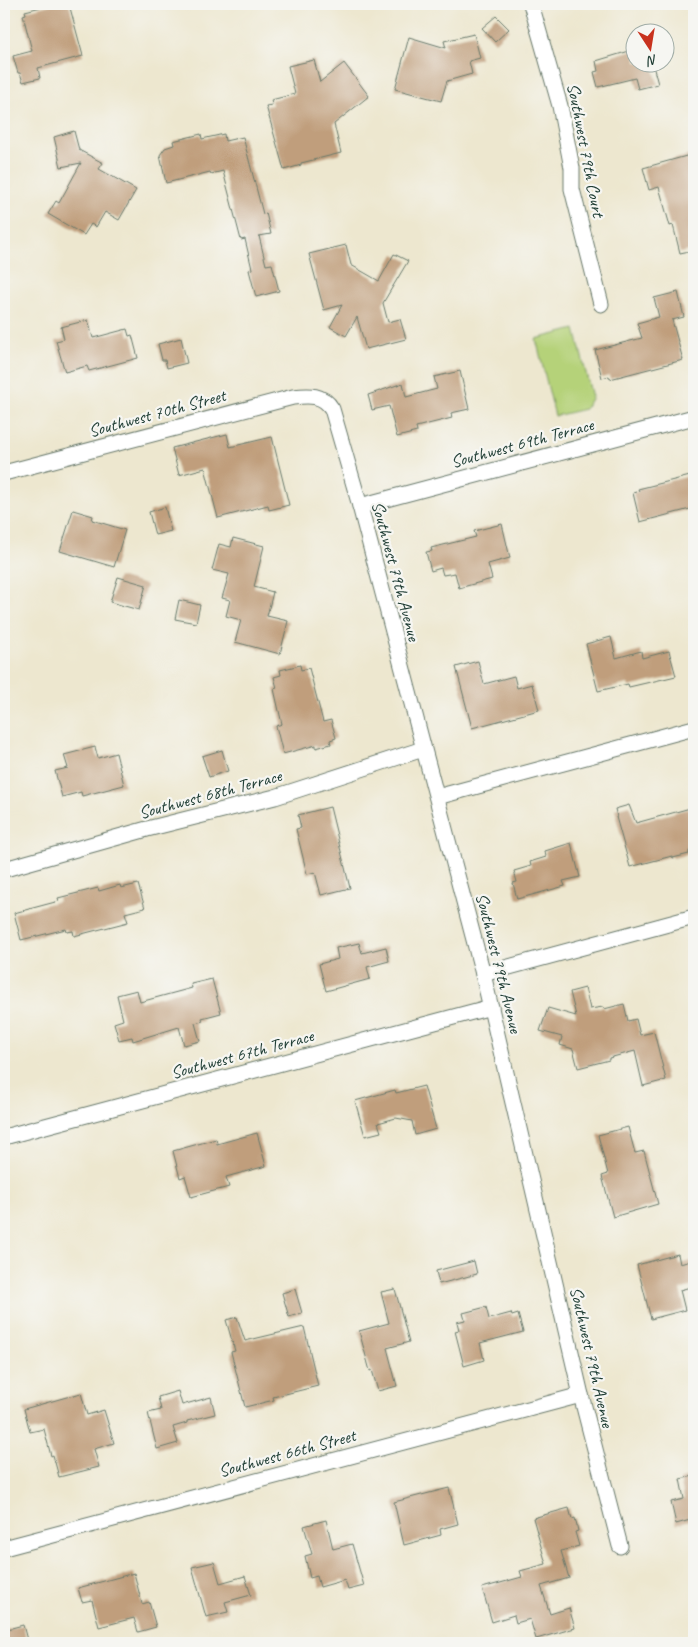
<svg xmlns="http://www.w3.org/2000/svg" width="698" height="1647" font-family="Caveat,sans-serif">
	<rect width="100%" height="100%" fill="#f6f6f2"/>
	<filter id="ink" filterUnits="userSpaceOnUse"><feTurbulence type="fractalNoise" baseFrequency=".02" numOctaves="2"/><feDisplacementMap in="SourceGraphic" scale="10" xChannelSelector="R" yChannelSelector="G"/><feConvolveMatrix kernelMatrix="1 2 1 2 8 2 1 2 1" color-interpolation-filters="sRGB"/></filter>
	<filter id="wash" filterUnits="userSpaceOnUse"><feTurbulence type="fractalNoise" baseFrequency=".0096" numOctaves="4" result="noise"/><feDisplacementMap in="SourceGraphic" scale="20" xChannelSelector="R" yChannelSelector="G"/><feGaussianBlur stdDeviation="1.12" result="paint"/><feColorMatrix in="noise" values="0 0 0 0 0 0 0 0 0 0 0 0 0 0 0 0 0 1.4 0 .05"/><feComposite in="paint" operator="in"/></filter>
	<g filter="url(#wash)">
		<rect width="100%" height="100%" fill="#ede7cf"/>
		<polygon fill="#b5d279" stroke="#6a8856" points="575,329 592,397 585,409 555,416 536,339"/>
		<g id="blocks">
			<g fill="#c09e7c">
				<polygon points="53,4 69,4 83,56 38,68 40,78 23,82 20,73 18,73 13,56 32,51 23,15 26,14 25,11"/>
				<polygon points="496,16 509,29 495,42 482,28"/>
				<polygon points="474,34 480,58 469,61 472,74 447,81 441,101 395,89 409,37 446,48 444,41"/>
				<polygon points="636,49 636,62 652,62 658,84 638,89 635,78 598,87 594,72 598,71 596,61"/>
				<polygon points="314,60 320,82 344,63 369,96 334,124 341,153 301,163 301,165 284,170 266,106 272,105 271,100 295,94 288,66"/>
				<polygon points="74,131 79,150 103,163 99,169 136,190 119,220 105,212 96,227 91,224 84,235 48,214 56,201 59,203 81,163 61,167 54,137"/>
				<polygon points="201,134 202,139 224,134 225,141 243,137 263,214 266,213 271,234 259,236 266,265 272,264 279,291 256,297 249,270 252,269 245,239 241,240 223,171 211,174 210,172 166,183 160,155 165,148 174,145 173,141"/>
				<polygon points="690,155 694,169 694,171 691,172 694,184 694,250 680,253 673,225 670,226 659,187 649,190 643,168"/>
				<polygon points="346,245 351,265 379,281 394,254 408,261 383,303 388,322 400,319 406,339 366,349 357,317 346,336 330,327 342,305 324,310 309,254"/>
				<polygon points="678,292 684,317 672,320 683,360 610,379 609,376 602,378 595,350 642,338 637,323 659,317 654,298"/>
				<polygon points="88,320 93,338 127,329 129,336 132,335 138,358 89,371 87,366 65,372 56,341 64,339 61,327"/>
				<polygon points="181,338 187,363 167,368 165,360 162,360 158,344"/>
				<polygon points="460,371 469,409 451,413 452,418 416,427 417,432 397,437 389,406 372,410 368,395 403,383 406,397 437,389 434,377"/>
				<polygon points="227,434 230,447 272,437 289,505 269,510 268,505 218,518 205,468 179,475 172,448"/>
				<polygon points="694,475 694,508 640,522 633,493 639,491 638,489"/>
				<polygon points="165,507 171,531 155,535 149,512"/>
				<polygon points="73,510 93,516 92,520 125,530 114,567 60,551"/>
				<polygon points="502,524 510,558 488,564 492,579 459,588 455,573 443,575 441,568 431,571 426,552 432,551 431,548 476,537 474,531"/>
				<polygon points="233,538 264,546 254,587 273,592 267,616 288,621 280,654 235,642 241,620 226,616 230,600 222,598 229,574 212,570 219,544 231,547"/>
				<polygon points="118,577 146,585 139,610 110,602"/>
				<polygon points="179,600 200,605 196,623 175,619"/>
				<polygon points="611,637 616,658 641,651 642,658 669,651 676,676 629,687 628,684 598,691 586,644"/>
				<polygon points="478,661 484,684 514,676 517,688 532,684 539,710 472,728 456,667"/>
				<polygon points="300,665 301,670 309,668 323,722 331,720 336,738 330,740 331,744 316,748 316,745 283,754 276,726 282,724 274,689 277,688 274,677 281,675 280,670"/>
				<polygon points="95,747 98,758 116,753 124,785 82,796 81,792 62,797 55,771 68,768 64,755"/>
				<polygon points="222,750 228,771 209,777 202,756"/>
				<polygon points="629,805 636,823 694,807 694,850 689,851 689,854 673,858 672,856 630,867 616,817 617,817 615,809"/>
				<polygon points="330,807 350,888 321,895 315,872 307,874 296,829 301,828 298,815"/>
				<polygon points="571,843 580,877 563,881 565,886 517,899 513,883 517,882 514,871 531,866 530,862 546,857 545,851"/>
				<polygon points="138,884 145,908 125,913 128,922 74,936 73,931 67,932 66,929 21,940 14,913 59,901 58,898 98,888 99,891 120,885 121,888"/>
				<polygon points="359,943 362,953 386,947 389,961 367,967 370,979 326,991 319,964 338,959 336,948"/>
				<polygon points="212,979 221,1013 202,1018 203,1021 195,1023 200,1041 184,1045 179,1027 133,1041 132,1037 119,1040 114,1023 123,1020 117,995 137,990 140,1002 192,988 191,984"/>
				<polygon points="585,988 590,1009 603,1007 604,1009 624,1004 628,1021 636,1019 640,1035 654,1032 666,1080 643,1086 635,1051 609,1058 609,1060 578,1068 573,1049 560,1045 562,1037 540,1031 548,1008 576,1016 570,992"/>
				<polygon points="424,1086 436,1129 415,1135 412,1121 396,1118 378,1123 381,1132 365,1136 355,1101 395,1090 396,1093"/>
				<polygon points="628,1127 635,1153 644,1151 658,1204 613,1217 602,1176 608,1174 598,1135"/>
				<polygon points="257,1133 266,1166 226,1177 229,1187 191,1197 185,1176 180,1178 173,1151 216,1139 217,1144"/>
				<polygon points="678,1254 680,1264 694,1260 694,1286 680,1290 685,1310 651,1319 637,1265"/>
				<polygon points="474,1261 477,1274 439,1284 436,1271"/>
				<polygon points="295,1289 302,1313 289,1317 282,1293"/>
				<polygon points="395,1289 409,1342 387,1348 397,1386 378,1391 372,1370 370,1371 359,1331 389,1323 381,1292"/>
				<polygon points="486,1307 489,1319 511,1313 512,1316 518,1314 523,1332 480,1343 484,1360 464,1366 455,1331 459,1330 457,1322 465,1320 463,1313"/>
				<polygon points="237,1317 245,1341 304,1327 318,1386 273,1397 274,1400 245,1407 231,1352 235,1351 226,1320"/>
				<polygon points="178,1391 182,1405 211,1397 215,1414 187,1421 187,1423 173,1427 178,1443 157,1449 148,1413 161,1410 158,1397"/>
				<polygon points="81,1393 87,1415 104,1410 114,1443 94,1449 99,1467 59,1477 53,1455 51,1456 44,1429 30,1432 24,1409"/>
				<polygon points="694,1476 694,1519 676,1524 671,1502 684,1499 680,1479"/>
				<polygon points="449,1488 458,1524 440,1529 441,1535 404,1545 394,1502"/>
				<polygon points="569,1508 572,1519 575,1518 578,1531 575,1532 579,1546 561,1551 569,1578 541,1586 550,1614 569,1608 575,1628 536,1639 530,1619 516,1623 514,1615 492,1622 482,1588 522,1577 520,1571 546,1564 533,1518"/>
				<polygon points="326,1520 333,1549 352,1544 364,1586 348,1590 345,1580 320,1587 317,1576 310,1578 305,1556 312,1554 304,1526"/>
				<polygon points="214,1562 220,1583 245,1576 251,1595 225,1602 228,1612 206,1617 192,1567"/>
				<polygon points="134,1573 142,1604 149,1602 156,1627 138,1632 134,1618 99,1627 92,1600 82,1602 78,1588"/>
				<polygon points="23,1625 27,1640 13,1643 4,1643 4,1630"/>
			</g>
		</g>
	</g>
	<g filter="url(#ink)">
		<use href="#blocks" fill-opacity="0" stroke="#67786a" stroke-width="1"/>
		<g fill="none" stroke-linecap="round" stroke-linejoin="round">
			<g stroke="#67786a" stroke-width="17">
				<g id="minor">
					<polyline points="531,4 560,106 572,168 572,189 601,304"/>
					<path d="M4,473L293,397C309,395 323,394 332,409L360,506L483,974L581,1395L620,1546"/>
					<polyline points="360,506 694,417"/>
					<polyline points="437,797 694,728"/>
					<polyline points="5,869 147,829 275,797 423,749"/>
					<polyline points="483,974 694,917"/>
					<polyline points="4,1137 491,1007"/>
					<polyline points="4,1548 581,1395"/>
				</g>
			</g>
			<use href="#minor" stroke="#fff" stroke-width="15"/>
		</g>
	</g>
	<g text-anchor="middle" stroke-width="4.5" stroke-linejoin="round" paint-order="stroke">
		<g font-size="18" fill="#1f3d34" stroke="#f6f6f2">
			<text transform="translate(586 150) rotate(79)" y="6">Southwest 79th Court</text>
			<text transform="translate(157 413) rotate(-15)" y="6">Southwest 70th Street</text>
			<text transform="translate(522 443) rotate(-15)" y="6">Southwest 69th Terrace</text>
			<text transform="translate(396 571) rotate(75)" y="6">Southwest 79th Avenue</text>
			<text transform="translate(210 794) rotate(-15)" y="6">Southwest 68th Terrace</text>
			<text transform="translate(499 963) rotate(76)" y="6">Southwest 79th Avenue</text>
			<text transform="translate(242 1054) rotate(-15)" y="6">Southwest 67th Terrace</text>
			<text transform="translate(592 1357) rotate(77)" y="6">Southwest 79th Avenue</text>
			<text transform="translate(287 1453) rotate(-15)" y="6">Southwest 66th Street</text>
		</g>
	</g>
	<rect width="698" height="1647" fill="none" stroke="#f6f6f2" stroke-width="20"/>
	<g transform="translate(650 48) rotate(168)"><circle r="24" fill="#f6f6f2" stroke="#a0aca6"/>
	<path d="M0-4L9 19L0 12L-9 19Z" fill="#c8321e"/>
	<text y="-8" font-size="14" font-weight="bold" text-anchor="middle" fill="#1f3d34">N</text>
	</g>
</svg>
